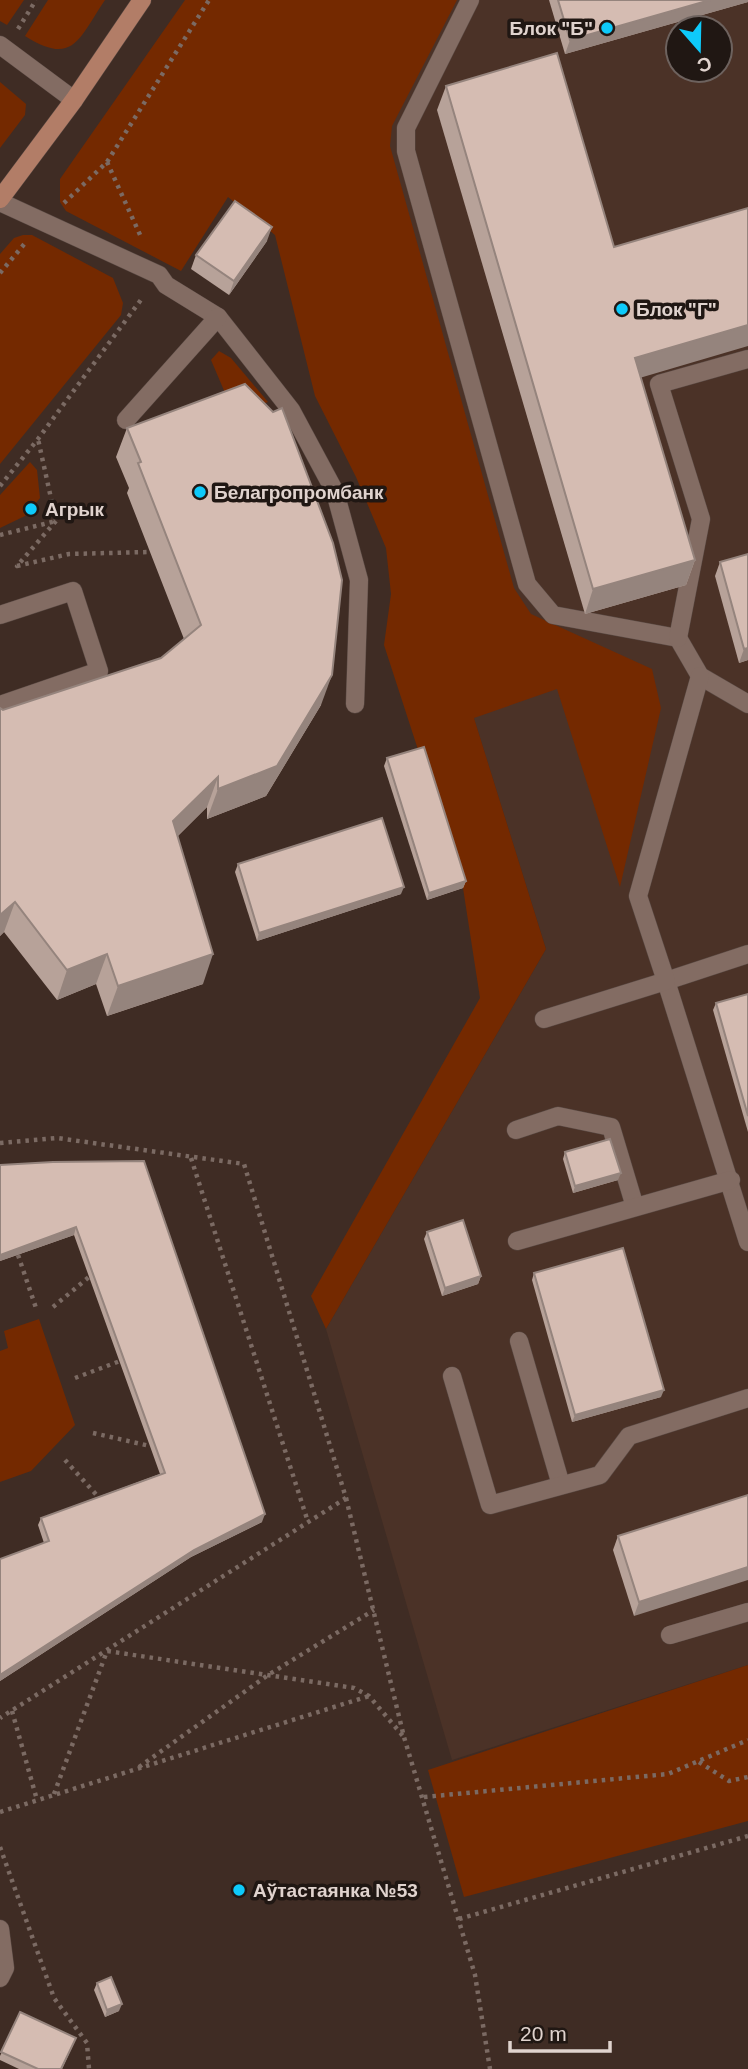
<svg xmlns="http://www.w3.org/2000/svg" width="748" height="2069" font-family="Helvetica,sans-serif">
	<rect width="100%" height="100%" fill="#3f2c24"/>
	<path fill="#4b3227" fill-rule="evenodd" d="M414,0H748V1665L452,1760L326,1329L546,949L370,386L321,170ZM678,28H720V70H678Z"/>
	<g fill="#742900">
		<polygon points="0,0 24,0 7,25 0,21"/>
		<path d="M48,0H105C79,38 74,67 25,36Z"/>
		<polygon points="185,0 457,0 392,126 390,146 514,588 531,614 652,669 661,708 620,887 557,689 474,718 546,949 326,1329 311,1296 480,998 463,888 384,645 391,594 386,548 356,477 315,396 275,235 228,197 181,271 66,211 60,202 60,179"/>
		<polygon points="0,82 26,104 25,115 0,148"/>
		<polygon points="23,235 32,235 113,278 123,303 121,315 0,464 0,254 14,238"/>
		<polygon points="219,351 231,358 268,402 234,414 211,360"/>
		<polygon points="30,462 37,470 40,498 25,516 0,528 0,495"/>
		<polygon points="39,1319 75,1425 31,1471 0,1482 0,1351 8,1348 4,1331"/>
		<polygon points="748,1665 748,1821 464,1897 428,1770"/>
	</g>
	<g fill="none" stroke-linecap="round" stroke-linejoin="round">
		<g stroke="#594943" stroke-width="19">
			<g id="minor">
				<polyline points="470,0 406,128 406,151 527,584 553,615 678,638 700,676 748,704"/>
				<polyline points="0,45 74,100"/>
				<polyline points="0,202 159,275 166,285 218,317 291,410 335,492 359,580 355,704"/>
				<polyline points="126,420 218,317"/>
				<polyline points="0,615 73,591 99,671 0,705"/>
				<polyline points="678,638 701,519 659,384 748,359"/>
				<polyline points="748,954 666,981 748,1242"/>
				<polyline points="544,1019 666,981 638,896 700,676"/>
				<polyline points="516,1130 558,1116 611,1127 635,1207"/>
				<polyline points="517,1241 731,1180"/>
				<polyline points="519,1341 561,1485"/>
				<polyline points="452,1376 490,1505 600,1475 629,1436 748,1398"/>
				<polyline points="670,1635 748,1612"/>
				<polyline points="0,1929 5,1968 0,1978"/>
			</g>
		</g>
		<g stroke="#594943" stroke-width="19">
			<polyline id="major" points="0,199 74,100 142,0"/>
		</g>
		<g stroke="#7b6a63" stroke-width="4.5" stroke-dasharray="3.5 5" stroke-linecap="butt">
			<polyline points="18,29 36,0"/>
			<polyline points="107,162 141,237"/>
			<polyline points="64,203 107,162 209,0"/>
			<polyline points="0,273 26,242"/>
			<polyline points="0,486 38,439 143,297"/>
			<polyline points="56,521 17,566 69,554 149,552"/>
			<polyline points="0,535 56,521 38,439"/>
			<polyline points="0,1143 57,1138 244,1164 346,1498 0,1718"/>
			<polyline points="191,1158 308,1522"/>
			<polyline points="18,1255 36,1308"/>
			<polyline points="53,1307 89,1277"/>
			<polyline points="75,1378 120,1361"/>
			<polyline points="93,1433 150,1446"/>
			<polyline points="65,1460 102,1501"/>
			<polyline points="346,1498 404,1737 475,1975 490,2069"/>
			<polyline points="12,1711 37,1800"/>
			<polyline points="699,1762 729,1781 748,1777"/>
			<polyline points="139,1767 268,1675 374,1610"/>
			<polyline points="54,1794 107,1651 354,1688 369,1696 403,1736"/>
			<polyline points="424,1797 668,1774 748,1740"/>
			<polyline points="0,1812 369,1696"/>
			<polyline points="0,1847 54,1998 87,2043 89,2069"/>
			<polyline points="459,1919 748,1836"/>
		</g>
		<use href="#minor" stroke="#836c63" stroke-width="18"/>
		<use href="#major" stroke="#b27d67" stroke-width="18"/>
	</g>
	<g fill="#b7a299">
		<polygon points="549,0 748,0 748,2 565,54"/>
		<polygon points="446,86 641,378 695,560 686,585 585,614 437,110"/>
		<polygon points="267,241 229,295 191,269 196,255"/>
		<polygon points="127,428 321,705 266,796 207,819 207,807 178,836 203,984 107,1016 96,984 57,1000 4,932 0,936 0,708 3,710 161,658 184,639 127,493 129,488 116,457"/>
		<polygon points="748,554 748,660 739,663 715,576 720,562"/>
		<polygon points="387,758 466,881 463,888 427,900 384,766"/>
		<polygon points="238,864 401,894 257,941 235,872"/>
		<polygon points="748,994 748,1132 713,1010 716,1003"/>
		<polygon points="565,1152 618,1180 573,1193 563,1159"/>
		<polygon points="53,1162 262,1522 191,1557 0,1681 0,1559 44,1543 38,1525 41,1518 160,1474 74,1235 0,1261 0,1165"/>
		<polygon points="427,1232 481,1276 478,1284 442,1296 424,1239"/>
		<polygon points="534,1273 661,1397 572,1422 532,1280"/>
		<polygon points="748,1495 634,1616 613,1550 618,1536"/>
		<polygon points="97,1983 119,2011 105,2017 94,1990"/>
		<polygon points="20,2012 73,2045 62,2069 19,2069 0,2060 0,2056"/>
	</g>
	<g fill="#95847d">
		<polygon points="710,0 748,0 748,2 565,54 570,40"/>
		<polygon points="272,227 267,241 229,295 234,281"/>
		<polygon points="748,325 748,346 626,382 635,358"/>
		<polygon points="695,560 686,585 585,614 593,589"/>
		<polygon points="748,648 748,660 739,663 744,649"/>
		<polygon points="332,675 321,705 266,796 207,819 218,789"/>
		<polygon points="218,777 207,807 162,851 173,821"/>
		<polygon points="466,881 463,888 427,900 429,893"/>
		<polygon points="404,887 401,894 257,941 259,933"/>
		<polygon points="15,902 4,932 0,936 0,915"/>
		<polygon points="107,954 96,984 57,1000 67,970"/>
		<polygon points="213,954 203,984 107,1016 118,986"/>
		<polygon points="621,1173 618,1180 573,1193 575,1186"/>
		<polygon points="76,1227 74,1235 0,1261 0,1255"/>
		<polygon points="481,1276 478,1284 442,1296 445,1288"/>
		<polygon points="664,1390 661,1397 572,1422 575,1415"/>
		<polygon points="265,1514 262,1522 191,1557 0,1681 0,1675 194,1550"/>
		<polygon points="748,1567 748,1580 634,1616 639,1602"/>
		<polygon points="122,2004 119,2011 105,2017 107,2010"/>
	</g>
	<g fill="#d5bcb2" stroke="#95847d" stroke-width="2">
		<polygon points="558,0 710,0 570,40"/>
		<polygon points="557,53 614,247 748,208 748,325 635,358 695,560 593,589 446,86"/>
		<polygon points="235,201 272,227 234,281 196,255"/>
		<polygon points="245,384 273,412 282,408 333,543 342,580 332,675 277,766 218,789 218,777 173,821 213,954 118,986 107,954 67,970 15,902 0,915 0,708 3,710 161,658 201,625 138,463 141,462 127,428"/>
		<polygon points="748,554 748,648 744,649 720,562"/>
		<polygon points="424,747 466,881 429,893 387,758"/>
		<polygon points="382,818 404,887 259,933 238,864"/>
		<polygon points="748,994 748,1116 716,1003"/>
		<polygon points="610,1139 621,1173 575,1186 565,1152"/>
		<polygon points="144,1161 265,1514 194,1550 0,1675 0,1559 49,1541 41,1518 165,1473 76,1227 0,1255 0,1165 53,1162"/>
		<polygon points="463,1220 481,1276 445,1288 427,1232"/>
		<polygon points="623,1248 664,1390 575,1415 534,1273"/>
		<polygon points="748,1495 748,1567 639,1602 618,1536"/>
		<polygon points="111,1977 122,2004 107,2010 97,1983"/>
		<polygon points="20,2012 76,2038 61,2069 38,2069 1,2052"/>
	</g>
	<g fill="#0ecafa" stroke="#201713" stroke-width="2.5">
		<circle cx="607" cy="28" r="7"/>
		<circle cx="622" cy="309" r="7"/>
		<circle cx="200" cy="492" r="7"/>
		<circle cx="31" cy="509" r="7"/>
		<circle cx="239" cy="1890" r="7"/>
	</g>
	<g text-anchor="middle" stroke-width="7" stroke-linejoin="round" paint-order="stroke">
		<g font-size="19" font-weight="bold" fill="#e0d3ce" stroke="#201713" text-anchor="start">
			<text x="593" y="35" text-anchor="end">Блок "Б"</text>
			<text x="636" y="316">Блок "Г"</text>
			<text x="214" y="499">Белагропромбанк</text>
			<text x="45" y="516">Агрык</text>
			<text x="253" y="1897">Аўтастаянка №53</text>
		</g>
	</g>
	<g transform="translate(699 49) rotate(160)"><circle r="33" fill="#201713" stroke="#6d625e" stroke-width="2"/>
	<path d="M0-5L12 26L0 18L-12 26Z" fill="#0ecafa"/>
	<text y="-10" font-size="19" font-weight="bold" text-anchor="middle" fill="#e0d3ce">С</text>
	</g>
	<path d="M510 2041v10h100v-10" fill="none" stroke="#e0d3ce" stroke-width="3.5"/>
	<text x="520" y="2041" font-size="21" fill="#e0d3ce" stroke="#201713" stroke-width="5" paint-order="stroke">20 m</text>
</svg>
